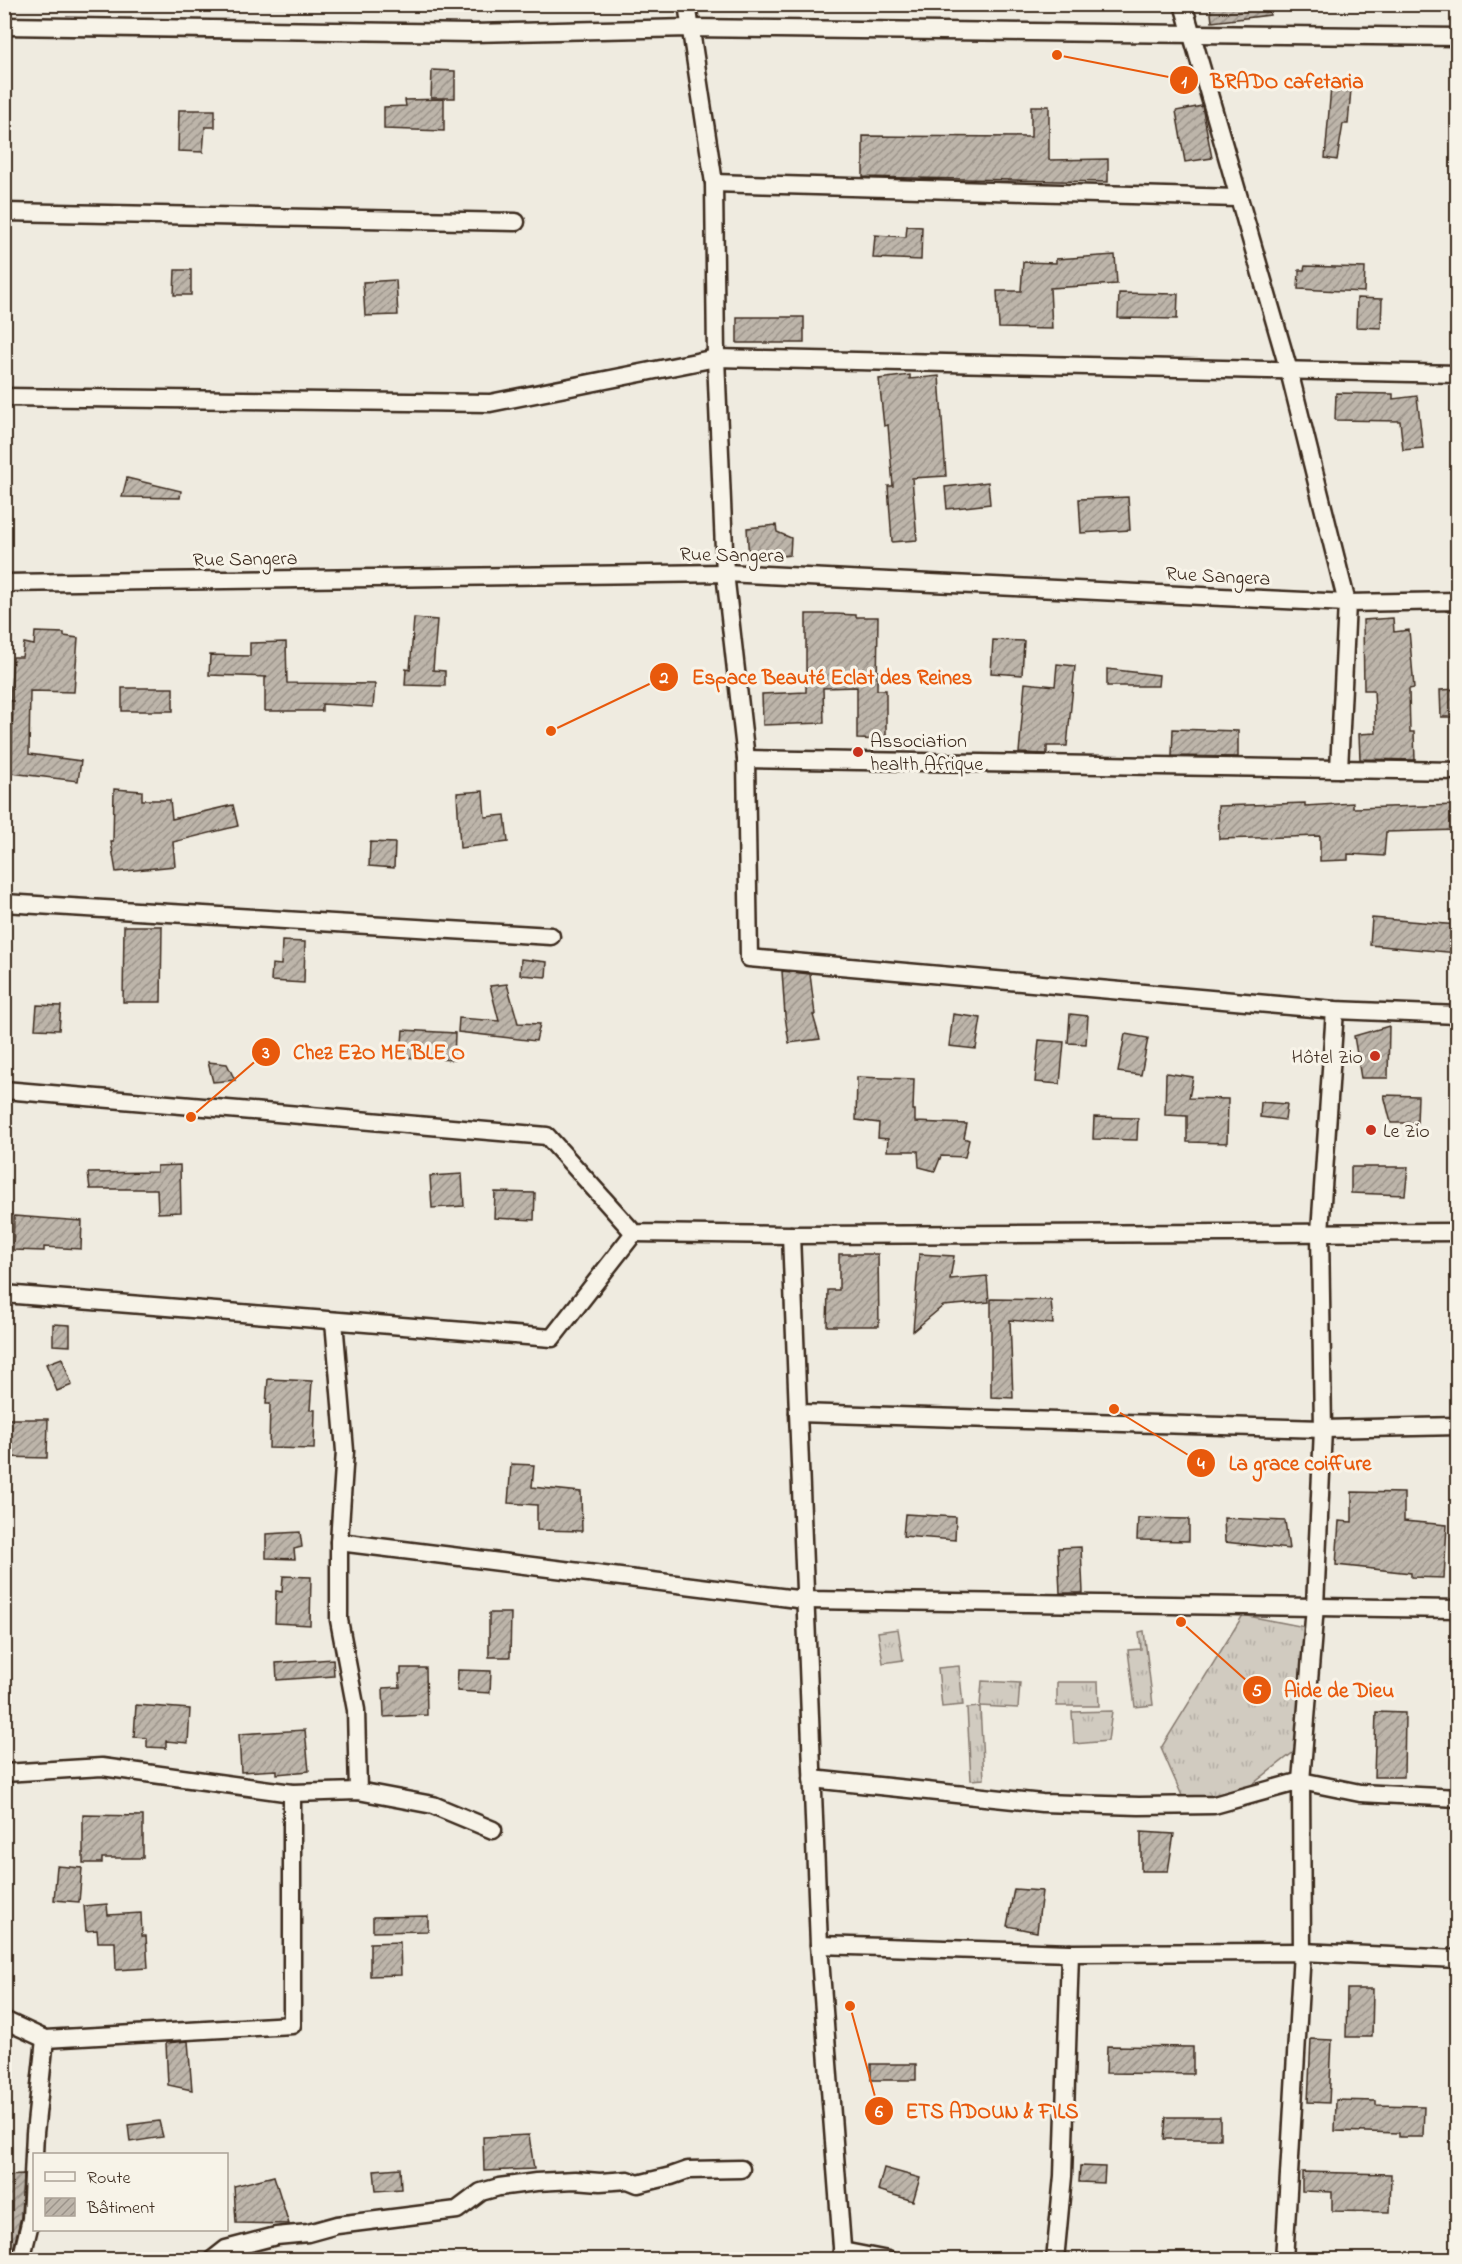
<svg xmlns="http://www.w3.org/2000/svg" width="1462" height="2264" font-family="'Indie Flower',sans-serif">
	<defs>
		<pattern id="grass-tufts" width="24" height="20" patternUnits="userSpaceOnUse" patternTransform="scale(1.5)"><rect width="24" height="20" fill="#d1cbc0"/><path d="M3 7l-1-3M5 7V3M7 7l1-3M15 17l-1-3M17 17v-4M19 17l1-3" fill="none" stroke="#b4aea5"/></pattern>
		<pattern id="building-hatch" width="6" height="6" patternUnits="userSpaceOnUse" patternTransform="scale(1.5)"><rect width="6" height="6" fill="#bdb5aa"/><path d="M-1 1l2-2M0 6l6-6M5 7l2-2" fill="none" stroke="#9b938a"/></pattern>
	</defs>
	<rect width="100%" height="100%" fill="#efebe0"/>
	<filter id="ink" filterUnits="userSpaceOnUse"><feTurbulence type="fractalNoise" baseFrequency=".0167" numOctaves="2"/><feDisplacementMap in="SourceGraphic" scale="12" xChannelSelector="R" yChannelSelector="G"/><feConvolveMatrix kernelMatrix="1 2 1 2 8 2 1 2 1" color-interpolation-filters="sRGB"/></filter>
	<g filter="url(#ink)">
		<g fill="url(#grass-tufts)" stroke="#867a6f" stroke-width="1.5">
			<polygon points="1243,1615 1305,1627 1304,1688 1295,1751 1236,1797 1183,1798 1161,1748"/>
			<polygon points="898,1629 903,1660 883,1663 878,1632"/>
			<polygon points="1144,1631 1153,1705 1135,1707 1128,1650 1141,1649 1139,1632"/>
			<polygon points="959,1666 963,1705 942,1707 938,1668"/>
			<polygon points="982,1681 1020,1683 1018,1708 980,1706"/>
			<polygon points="1057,1682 1098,1682 1099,1706 1057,1706"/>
			<polygon points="980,1707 984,1779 971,1780 967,1708"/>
			<polygon points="1112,1711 1108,1741 1074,1744 1072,1712"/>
		</g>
		<g fill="url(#building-hatch)" stroke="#3b2a1e" stroke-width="1.5">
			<polygon points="1210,4 1269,4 1270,15 1212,22"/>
			<polygon points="432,70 455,71 455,98 431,98"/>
			<polygon points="1331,87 1351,89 1348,124 1343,124 1337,160 1325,158"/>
			<polygon points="444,99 444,131 384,129 384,107 406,106 405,100"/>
			<polygon points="1031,106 1049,106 1049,160 1108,159 1108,182 863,177 863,136 1031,137"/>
			<polygon points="1202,106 1212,158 1185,162 1176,111"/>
			<polygon points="179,110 215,110 215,127 205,127 203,152 178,151"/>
			<polygon points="907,226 922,227 921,260 873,258 875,235 906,237"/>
			<polygon points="1115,255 1117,284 1050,288 1052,329 999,328 997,291 1021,291 1023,262 1056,263 1056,259"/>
			<polygon points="1305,266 1365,268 1364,292 1298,289 1299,270 1304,270"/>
			<polygon points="175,270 191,270 191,295 174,295"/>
			<polygon points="396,280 398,315 365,316 363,282"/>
			<polygon points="1119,293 1178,294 1177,319 1118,318"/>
			<polygon points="1357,298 1382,299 1381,328 1356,327"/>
			<rect x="737" y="317" width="67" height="26"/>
			<polygon points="910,375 910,379 939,376 946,476 912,478 917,540 892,542 888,486 893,486 888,425 884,426 879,379"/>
			<polygon points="1336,393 1393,394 1393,399 1417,396 1423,448 1403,450 1400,421 1335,420"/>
			<polygon points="127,478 181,491 180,498 122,497"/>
			<polygon points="988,482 990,504 947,509 945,487"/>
			<polygon points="1128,497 1130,530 1081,533 1079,499"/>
			<polygon points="776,525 777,532 791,538 790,555 749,560 747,528"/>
			<polygon points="806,614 835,614 856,615 856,617 878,617 877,690 886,690 886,740 857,739 857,687 823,688 824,723 763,725 762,694 806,692"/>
			<polygon points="414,618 437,620 433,670 445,671 445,686 405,685 406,669 410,670"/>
			<polygon points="1393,618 1394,632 1409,630 1414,688 1409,689 1410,732 1414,732 1415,760 1360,759 1359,734 1376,733 1374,690 1364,690 1363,620"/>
			<polygon points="35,632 64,633 64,636 78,638 74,692 30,691 29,754 81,761 78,781 11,773 13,701 10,701 13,657 22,657 24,643 34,645"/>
			<polygon points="993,640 1024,641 1022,675 991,673"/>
			<polygon points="286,642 287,683 375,684 373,707 322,704 322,711 265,711 265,678 267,677 209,675 210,655 250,656 250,643"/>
			<polygon points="1057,664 1075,666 1067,746 1047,746 1047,754 1019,753 1025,683 1055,686"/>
			<polygon points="1107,669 1159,675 1158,686 1107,686"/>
			<rect x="122" y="688" width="51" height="23"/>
			<polygon points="1458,689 1458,717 1441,717 1440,690"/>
			<polygon points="1173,729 1238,731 1238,757 1172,756"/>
			<polygon points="114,789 142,791 142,800 170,800 172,819 233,805 238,826 173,842 175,866 116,872 111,842 113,842"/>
			<polygon points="483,791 485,817 505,815 508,842 460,848 457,793"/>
			<polygon points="1305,803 1305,806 1353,803 1353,808 1458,805 1458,830 1386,832 1384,856 1348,854 1348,860 1320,861 1320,836 1219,839 1218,806"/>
			<polygon points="370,842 395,843 394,868 369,866"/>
			<polygon points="1372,918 1458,925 1458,953 1370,945"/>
			<polygon points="124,926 162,926 161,1002 123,1002"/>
			<polygon points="282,941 305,942 304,983 271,981 272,964 281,965"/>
			<polygon points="521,959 547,962 546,977 520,975"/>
			<polygon points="782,971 810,974 815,1015 813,1015 820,1039 789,1043 785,1016"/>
			<polygon points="507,984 518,1023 540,1024 536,1041 458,1032 459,1018 499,1021 490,986"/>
			<polygon points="37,1005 61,1006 59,1030 35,1029"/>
			<polygon points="953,1014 981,1018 976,1049 949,1046"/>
			<polygon points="1070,1014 1088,1016 1086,1044 1068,1043"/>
			<polygon points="1389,1026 1388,1078 1361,1078 1354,1036"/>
			<polygon points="403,1030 455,1033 454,1060 401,1057"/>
			<polygon points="1125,1034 1148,1038 1141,1075 1118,1072"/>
			<polygon points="1039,1040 1064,1042 1060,1084 1035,1082"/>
			<polygon points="208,1062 227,1064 235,1080 213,1082"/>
			<polygon points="1166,1073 1193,1077 1189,1098 1228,1099 1227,1143 1187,1142 1187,1116 1165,1115"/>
			<polygon points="857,1077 914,1079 913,1110 915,1110 915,1122 967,1124 964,1138 969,1140 965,1157 941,1156 935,1171 919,1167 918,1151 887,1151 888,1139 878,1138 879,1123 856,1120"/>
			<polygon points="1384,1095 1418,1096 1417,1123 1391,1123"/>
			<polygon points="1261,1102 1287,1104 1285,1120 1260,1117"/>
			<polygon points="1094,1117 1138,1118 1137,1140 1093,1139"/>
			<polygon points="180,1165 181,1212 158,1213 157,1189 90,1189 88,1173 157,1172 157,1166"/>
			<polygon points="1351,1167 1408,1167 1405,1195 1351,1193"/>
			<polygon points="462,1174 464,1206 432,1208 430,1176"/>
			<polygon points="495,1192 535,1193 534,1220 494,1218"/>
			<polygon points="14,1216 82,1221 81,1249 44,1247 44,1251 13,1250"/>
			<polygon points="839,1254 878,1254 879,1326 827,1326 828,1290 839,1290"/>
			<polygon points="919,1254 954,1256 950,1279 987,1276 989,1302 943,1306 913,1331"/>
			<polygon points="991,1299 1051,1300 1053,1324 1010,1320 1013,1398 991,1397"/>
			<polygon points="53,1324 70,1325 70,1346 53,1345"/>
			<polygon points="62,1358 72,1385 57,1391 46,1364"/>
			<polygon points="268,1379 312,1381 310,1410 315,1410 314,1449 269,1448 270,1404 266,1404"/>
			<polygon points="4,1419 48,1419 47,1458 4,1457"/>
			<polygon points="511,1464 534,1465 532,1487 581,1492 582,1531 537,1530 537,1505 508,1503"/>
			<polygon points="1352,1492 1404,1493 1404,1521 1447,1525 1444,1578 1411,1577 1411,1573 1336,1565 1339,1521 1352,1522"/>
			<polygon points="905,1514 956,1517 955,1540 903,1536"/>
			<polygon points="1138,1518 1189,1519 1189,1541 1137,1540"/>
			<polygon points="1224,1518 1285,1521 1289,1549 1225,1542"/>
			<polygon points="300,1532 302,1547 294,1549 295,1559 266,1558 266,1534"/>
			<polygon points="1081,1547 1083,1593 1060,1593 1058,1548"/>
			<polygon points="283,1576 311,1577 310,1625 275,1623 276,1591 282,1592"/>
			<polygon points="489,1613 511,1613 510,1657 489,1657"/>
			<polygon points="333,1659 334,1676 277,1680 276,1663"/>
			<polygon points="401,1668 426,1668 427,1715 384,1717 383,1688 400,1687 399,1674 401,1674"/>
			<polygon points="458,1670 491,1671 490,1693 457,1691"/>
			<polygon points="136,1705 190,1709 188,1743 166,1741 166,1748 147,1747 147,1738 134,1737"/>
			<polygon points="1376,1712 1405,1713 1404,1777 1374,1777"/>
			<polygon points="305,1730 309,1771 277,1774 277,1770 241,1772 239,1734"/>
			<polygon points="83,1815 143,1816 143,1858 102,1858 102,1863 83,1863"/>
			<polygon points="1141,1832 1174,1834 1168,1871 1141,1871"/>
			<polygon points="57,1866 82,1868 79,1902 54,1900"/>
			<polygon points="1014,1889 1042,1891 1037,1932 1007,1926"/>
			<polygon points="107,1904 108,1915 141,1913 142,1936 146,1936 148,1968 116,1970 115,1942 98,1942 97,1930 86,1931 84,1906"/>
			<polygon points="428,1916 428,1931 373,1932 373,1917"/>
			<polygon points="400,1942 401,1975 370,1976 370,1943"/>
			<polygon points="1347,1989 1373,1989 1372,2037 1346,2037"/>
			<polygon points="1311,2039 1332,2040 1329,2103 1308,2102"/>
			<polygon points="188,2041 192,2090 168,2085 166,2043"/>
			<polygon points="1107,2046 1193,2047 1193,2074 1106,2073"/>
			<rect x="871" y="2064" width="45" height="16"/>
			<polygon points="1336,2100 1376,2101 1376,2105 1424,2106 1423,2137 1399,2137 1399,2133 1335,2131"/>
			<polygon points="1166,2117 1220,2117 1220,2139 1164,2139"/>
			<polygon points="159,2121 163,2137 130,2142 128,2125"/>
			<polygon points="529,2135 534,2169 484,2171 483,2137"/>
			<polygon points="1080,2166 1105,2167 1104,2183 1079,2182"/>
			<polygon points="400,2168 401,2189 376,2191 374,2170"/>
			<polygon points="884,2168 920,2178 913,2201 878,2190"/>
			<polygon points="1302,2172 1391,2174 1390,2212 1332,2211 1332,2192 1302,2191"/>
			<polygon points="23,2175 21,2217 11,2259 4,2259 4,2176"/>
			<polygon points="274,2176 289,2224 236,2223 234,2186"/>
		</g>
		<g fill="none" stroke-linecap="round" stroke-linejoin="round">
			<g stroke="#3b2a1e" stroke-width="21">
				<g id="street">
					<polyline points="687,4 714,183 716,358 725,573 746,759 749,958 1335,1010 1458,1015"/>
					<polyline points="1183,4 1289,371 1347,603 1339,769"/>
					<polyline points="4,26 472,33 690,28 1458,37"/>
					<polyline points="714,183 1237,198"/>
					<polyline points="4,212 516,222"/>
					<polyline points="4,397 490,403 716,358 1458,374"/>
					<polyline points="4,583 725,573 1347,603 1458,601"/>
					<polyline points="746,759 1458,771"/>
					<polyline points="4,903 551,936"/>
					<polyline points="4,1090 547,1136 634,1233 791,1235 1458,1232"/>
					<polyline points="791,1235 819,1945 843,2260"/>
					<polyline points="4,1294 552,1338 634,1233"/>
					<polyline points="334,1321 345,1451 339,1542 339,1620 356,1710 358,1791"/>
					<polyline points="798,1413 1323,1429 1458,1426"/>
					<polyline points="339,1542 805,1600 1458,1609"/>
					<polyline points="4,1773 102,1767 292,1793 358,1791 433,1805 493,1830"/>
					<polyline points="812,1779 1042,1803 1139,1806 1214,1805 1301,1781 1360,1793 1458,1798"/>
					<polyline points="819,1945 1070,1953 1302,1952 1458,1959"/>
					<polyline points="4,2020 45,2039 292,2025 292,1793"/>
					<polyline points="842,2251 888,2260"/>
					<polyline points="21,2260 31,2219 35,2133 45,2039"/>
					<polyline points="212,2260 226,2249 276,2236 308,2233 337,2225 457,2210 481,2192 499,2187 536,2182 575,2180 600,2182 628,2180 638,2184 671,2176 688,2170 741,2169"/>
					<polyline points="1055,2260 1063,2176 1070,1953"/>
					<polyline points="1284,2260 1302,1952 1301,1781 1315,1606 1323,1429 1320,1232 1335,1010"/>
				</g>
			</g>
			<use href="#street" stroke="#f7f3e8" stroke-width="16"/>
		</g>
	</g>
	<g fill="#c8321e" stroke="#f7f3e8" stroke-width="2">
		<circle cx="858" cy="752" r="6"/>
		<circle cx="1375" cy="1056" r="6"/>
		<circle cx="1371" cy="1130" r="6"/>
	</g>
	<g text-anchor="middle" stroke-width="6" stroke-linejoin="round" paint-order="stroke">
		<g font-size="20" fill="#3b2a1e" stroke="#f7f3e8">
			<text transform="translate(732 554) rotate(1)" y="7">Rue Sangera</text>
			<text transform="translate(245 558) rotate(-1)" y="7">Rue Sangera</text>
			<text transform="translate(1218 575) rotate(3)" y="7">Rue Sangera</text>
		</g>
		<g font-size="20" fill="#3b2a1e" stroke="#f7f3e8" text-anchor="start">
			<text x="870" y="747">Association<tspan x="870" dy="23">health Afrique</tspan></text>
			<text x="1363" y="1063" text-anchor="end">Hôtel Zio</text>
			<text x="1383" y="1137">Le Zio</text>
		</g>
	</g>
	<path fill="none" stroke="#e8590c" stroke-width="2" d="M1057 55L1184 80M551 731L664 677M191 1117L266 1052M1114 1409L1201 1463M1181 1622L1257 1690M850 2006L879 2111"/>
	<g fill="#e8590c" stroke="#f7f3e8" stroke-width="2">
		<circle cx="1057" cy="55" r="6"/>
		<circle cx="551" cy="731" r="6"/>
		<circle cx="191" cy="1117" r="6"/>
		<circle cx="1114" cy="1409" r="6"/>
		<circle cx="1181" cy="1622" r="6"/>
		<circle cx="850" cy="2006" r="6"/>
		<circle cx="1184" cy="80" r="15"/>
		<circle cx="664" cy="677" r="15"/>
		<circle cx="266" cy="1052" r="15"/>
		<circle cx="1201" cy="1463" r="15"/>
		<circle cx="1257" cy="1690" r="15"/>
		<circle cx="879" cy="2111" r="15"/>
	</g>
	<g font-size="18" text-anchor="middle" font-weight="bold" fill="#fff">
		<text x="1184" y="87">1</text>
		<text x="664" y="683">2</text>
		<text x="266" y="1058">3</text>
		<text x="1201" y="1469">4</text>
		<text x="1257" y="1696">5</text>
		<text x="879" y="2117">6</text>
	</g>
	<g font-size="21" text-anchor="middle" font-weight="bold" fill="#e8590c" stroke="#f7f3e8" stroke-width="6" stroke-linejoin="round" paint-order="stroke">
		<text x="1287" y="88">BRADO cafetaria</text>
		<text x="832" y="684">Espace Beauté Eclat des Reines</text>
		<text x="379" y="1059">Chez EZO ME BLE O</text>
		<text x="1300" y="1470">La grace coiffure</text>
		<text x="1339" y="1697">Aide de Dieu</text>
		<text x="992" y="2118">ETS ADOUN &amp; FILS</text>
	</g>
	<rect width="1462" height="2264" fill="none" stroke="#f7f3e8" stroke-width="24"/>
	<rect x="12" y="12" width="1438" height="2240" fill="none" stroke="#3b2a1e" stroke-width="2" filter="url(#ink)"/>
	<rect x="33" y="2153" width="195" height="78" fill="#f7f3e8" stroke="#aca397" stroke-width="1.5"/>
	<rect x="45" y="2172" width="30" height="9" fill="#f7f3e8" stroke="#aca397" stroke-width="1.5"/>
	<text x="87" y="2183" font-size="18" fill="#3b2a1e">Route</text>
	<rect x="45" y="2198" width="30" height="18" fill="url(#building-hatch)" stroke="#aca397" stroke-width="1.5"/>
	<text x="87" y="2213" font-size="18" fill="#3b2a1e">Bâtiment</text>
</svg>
